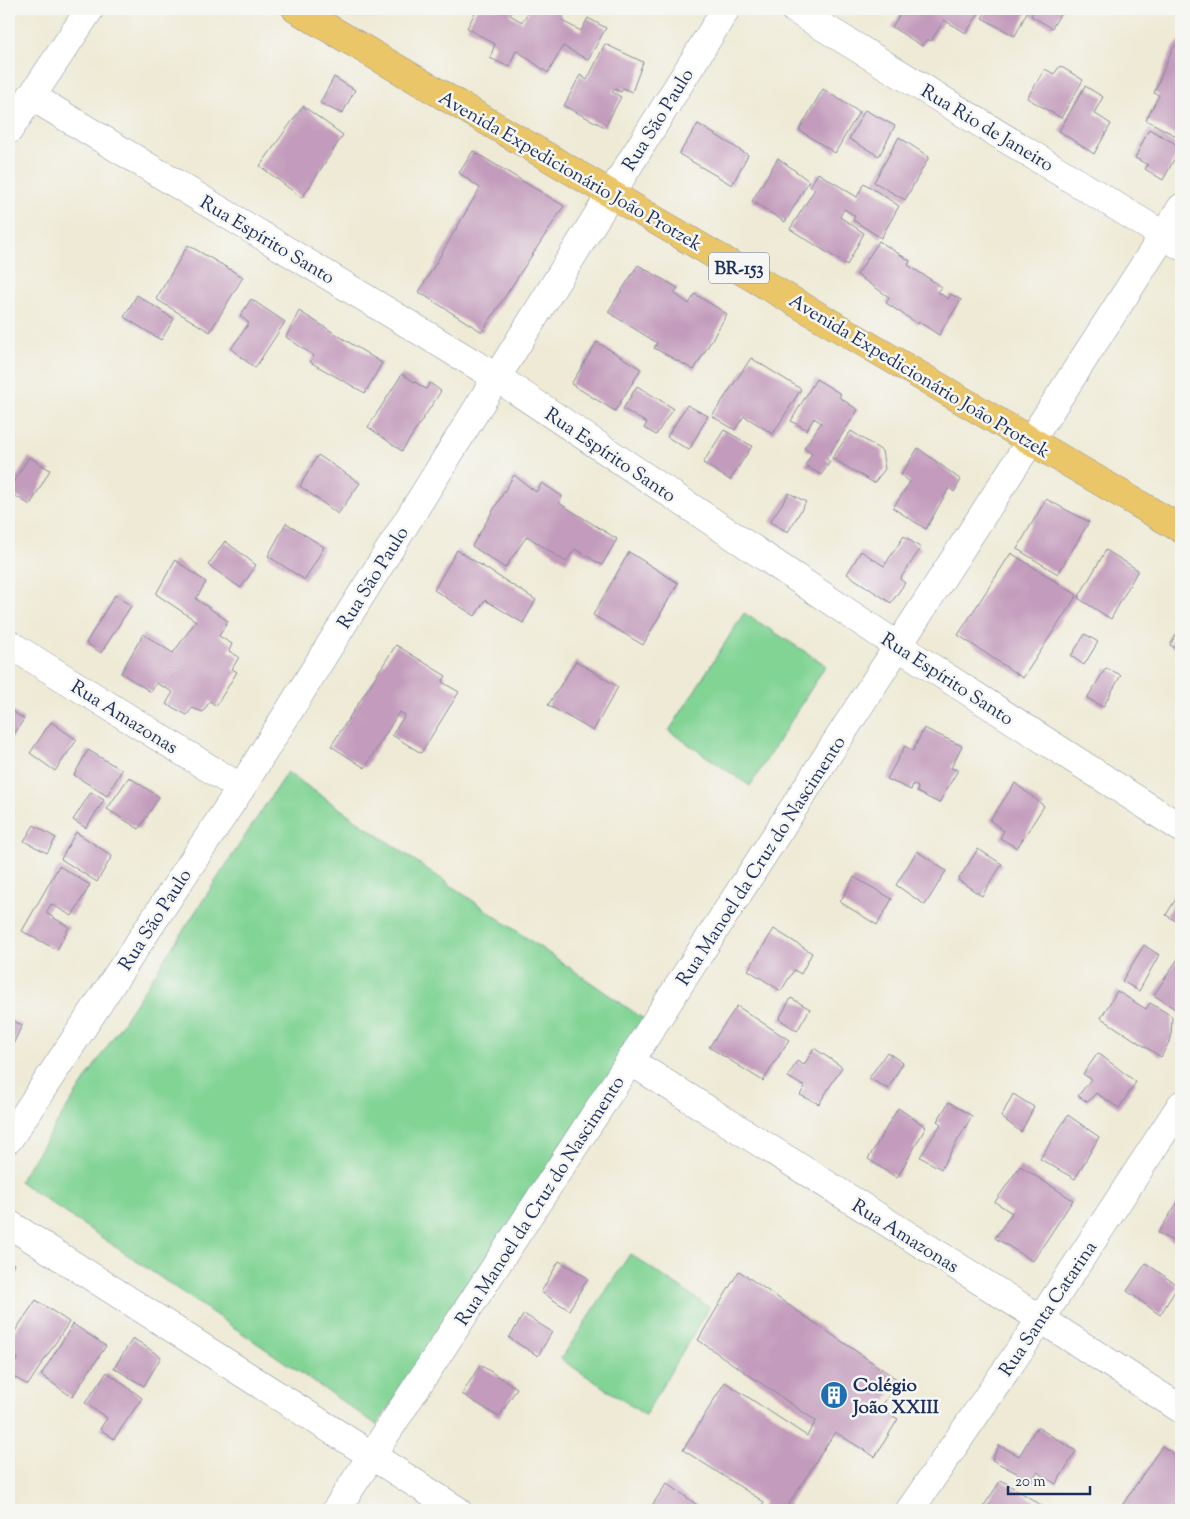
<svg xmlns="http://www.w3.org/2000/svg" width="1190" height="1519" font-family="'Sorts Mill Goudy',serif">
	<rect width="100%" height="100%" fill="#f6f6f2"/>
	<filter id="ink" filterUnits="userSpaceOnUse"><feTurbulence type="fractalNoise" baseFrequency=".02" numOctaves="2"/><feDisplacementMap in="SourceGraphic" scale="10" xChannelSelector="R" yChannelSelector="G"/><feConvolveMatrix kernelMatrix="1 2 1 2 8 2 1 2 1" color-interpolation-filters="sRGB"/></filter>
	<filter id="wash" filterUnits="userSpaceOnUse"><feTurbulence type="fractalNoise" baseFrequency=".0096" numOctaves="4" result="noise"/><feDisplacementMap in="SourceGraphic" scale="20" xChannelSelector="R" yChannelSelector="G"/><feGaussianBlur stdDeviation="1.12" result="paint"/><feColorMatrix in="noise" values="0 0 0 0 0 0 0 0 0 0 0 0 0 0 0 0 0 1.4 0 .05"/><feComposite in="paint" operator="in"/></filter>
	<g filter="url(#wash)">
		<rect width="100%" height="100%" fill="#eeead5"/>
		<g fill="#82d495" stroke="#4e827a">
			<polygon points="744,613 826,665 750,786 669,731"/>
			<polygon points="287,772 648,1022 377,1425 19,1181"/>
			<polygon points="630,1254 709,1307 645,1415 561,1359"/>
		</g>
		<g id="blocks">
			<g fill="#c39bbc">
				<polygon points="477,9 514,9 510,15 522,22 531,9 556,9 559,12 564,22 581,31 588,18 606,28 588,60 563,46 548,73 516,50 509,67 490,58 495,44 467,28"/>
				<polygon points="903,9 935,9 938,10 938,9 982,9 966,33 944,20 931,41 927,39 922,46 892,27"/>
				<polygon points="987,9 1027,9 1028,10 1015,36 982,18"/>
				<polygon points="1035,9 1063,9 1052,28 1031,16"/>
				<polygon points="1181,38 1181,135 1180,138 1146,120 1159,95 1154,93 1172,50"/>
				<polygon points="605,44 643,62 632,92 623,88 621,92 614,89 612,92 621,97 605,127 564,106 580,75 587,80"/>
				<polygon points="1060,66 1083,80 1061,118 1027,98 1045,69 1054,74"/>
				<polygon points="334,77 355,90 342,114 320,103"/>
				<polygon points="1085,86 1103,97 1094,113 1111,124 1094,154 1059,131"/>
				<polygon points="823,89 859,112 835,153 799,130"/>
				<polygon points="303,106 343,135 302,198 260,166"/>
				<polygon points="865,110 895,126 879,156 849,139"/>
				<polygon points="698,124 748,155 732,185 679,154"/>
				<polygon points="1149,129 1181,147 1163,180 1145,169 1148,165 1135,158"/>
				<polygon points="899,137 929,157 905,200 874,182"/>
				<polygon points="473,151 564,206 482,332 419,292 480,188 459,173"/>
				<polygon points="778,158 809,181 785,222 752,201"/>
				<polygon points="818,173 857,197 864,183 899,206 881,238 853,220 855,216 844,209 840,217 864,233 847,265 790,229 815,189 810,186"/>
				<polygon points="879,241 910,261 908,265 942,287 938,292 948,299 951,294 961,300 939,335 919,322 918,324 886,303 889,297 857,275"/>
				<polygon points="188,245 243,277 210,332 156,299"/>
				<polygon points="638,265 678,288 674,293 689,304 695,294 727,314 694,370 654,348 657,343 608,312"/>
				<polygon points="137,295 174,319 161,340 124,317"/>
				<polygon points="251,299 285,322 255,368 231,349 249,323 240,316"/>
				<polygon points="299,311 382,363 365,393 310,362 314,356 286,337"/>
				<polygon points="597,342 641,369 615,411 571,384"/>
				<polygon points="751,358 801,389 773,434 744,416 735,430 712,416"/>
				<polygon points="402,374 426,389 430,383 441,391 402,451 368,427"/>
				<polygon points="816,379 841,394 839,397 858,410 826,459 830,462 821,475 805,465 812,454 804,448 821,423 814,418 807,430 791,421"/>
				<polygon points="637,386 673,408 656,435 644,428 647,423 623,409"/>
				<polygon points="687,405 708,416 689,450 667,437"/>
				<polygon points="724,430 752,446 730,480 703,463"/>
				<polygon points="851,431 882,451 885,469 874,483 832,458"/>
				<polygon points="918,448 961,480 954,492 949,488 926,529 893,508 910,482 901,475"/>
				<polygon points="318,455 360,483 338,514 300,486"/>
				<polygon points="29,457 50,470 30,505 9,492 9,489"/>
				<polygon points="514,475 536,492 542,483 562,496 559,503 617,539 602,565 575,549 566,562 527,536 505,568 472,546"/>
				<polygon points="789,493 806,502 788,532 770,522"/>
				<polygon points="1046,499 1089,522 1058,574 1017,549"/>
				<polygon points="286,523 324,547 305,580 268,556"/>
				<polygon points="904,536 921,548 900,579 905,583 891,603 847,574 861,551 884,566"/>
				<polygon points="225,541 256,565 241,588 208,565"/>
				<polygon points="457,550 536,600 523,623 485,600 475,616 434,590"/>
				<polygon points="1106,550 1138,570 1111,619 1078,598"/>
				<polygon points="629,552 678,583 643,645 593,615"/>
				<polygon points="1011,553 1077,595 1023,678 958,635"/>
				<polygon points="175,560 206,582 196,599 228,621 219,636 232,644 229,651 239,657 232,669 237,672 216,706 210,701 203,712 192,708 187,715 166,704 173,692 156,683 151,692 121,673 143,634 173,653 196,621 156,594"/>
				<polygon points="115,595 131,606 101,653 86,643"/>
				<polygon points="1181,626 1181,652 1170,645"/>
				<polygon points="1085,634 1098,642 1084,665 1071,656"/>
				<polygon points="396,645 446,676 442,682 459,692 421,753 392,735 405,715 399,712 365,768 331,746"/>
				<polygon points="576,661 618,687 593,731 548,705"/>
				<polygon points="1106,668 1121,675 1103,707 1087,698"/>
				<polygon points="9,709 24,719 9,742"/>
				<polygon points="51,722 77,740 55,771 30,753"/>
				<polygon points="924,728 962,746 951,768 958,770 939,803 917,792 918,787 913,784 911,790 887,779 905,746 913,751"/>
				<polygon points="88,750 122,770 107,796 74,775"/>
				<polygon points="129,777 159,797 139,829 107,809"/>
				<polygon points="1015,783 1044,806 1017,848 1000,838 1004,831 990,820"/>
				<polygon points="91,792 104,800 86,828 73,820"/>
				<polygon points="34,825 56,838 47,853 24,841"/>
				<polygon points="76,832 112,856 97,882 61,859"/>
				<polygon points="978,849 1002,864 982,896 958,880"/>
				<polygon points="917,851 946,871 925,905 896,885"/>
				<polygon points="59,866 90,885 72,916 51,904 46,913 69,927 57,950 22,931"/>
				<polygon points="854,877 892,899 877,925 840,902"/>
				<polygon points="1179,894 1181,895 1181,919 1179,923 1166,915"/>
				<polygon points="774,929 812,953 801,974 794,970 781,991 748,970"/>
				<polygon points="1144,945 1159,955 1139,991 1122,981"/>
				<polygon points="1181,954 1181,1013 1154,995"/>
				<polygon points="1117,991 1146,1009 1150,1003 1172,1016 1171,1038 1161,1057 1101,1018"/>
				<polygon points="791,998 810,1009 797,1031 779,1019"/>
				<polygon points="737,1006 789,1040 763,1081 709,1047"/>
				<polygon points="9,1019 22,1025 9,1053"/>
				<polygon points="814,1048 842,1067 819,1104 800,1095 805,1087 788,1077 797,1061 804,1065"/>
				<polygon points="887,1052 903,1063 888,1089 869,1078"/>
				<polygon points="1098,1053 1136,1082 1119,1108 1096,1093 1088,1102 1078,1096 1091,1079 1083,1074"/>
				<polygon points="1013,1094 1034,1107 1021,1132 1001,1117"/>
				<polygon points="949,1102 972,1116 941,1169 920,1157 941,1124 937,1121"/>
				<polygon points="898,1108 926,1127 897,1178 868,1159"/>
				<polygon points="1068,1115 1099,1137 1075,1179 1040,1159"/>
				<polygon points="1020,1166 1073,1200 1033,1261 995,1238 1012,1213 995,1202"/>
				<polygon points="1181,1197 1181,1245 1158,1233"/>
				<polygon points="9,1261 14,1264 9,1274"/>
				<polygon points="559,1261 588,1278 569,1310 541,1292"/>
				<polygon points="1146,1263 1178,1286 1160,1315 1127,1291"/>
				<polygon points="739,1271 898,1380 880,1409 898,1419 875,1457 835,1432 785,1510 759,1510 764,1502 683,1450 725,1382 807,1436 816,1421 698,1340"/>
				<polygon points="36,1300 69,1322 28,1385 10,1375 18,1358 9,1353 9,1340"/>
				<polygon points="524,1314 552,1332 538,1356 509,1338"/>
				<polygon points="73,1324 106,1346 72,1397 41,1375"/>
				<polygon points="133,1338 161,1357 144,1386 114,1368"/>
				<polygon points="480,1365 517,1388 499,1417 462,1394"/>
				<polygon points="107,1372 142,1398 114,1439 100,1429 107,1418 85,1403"/>
				<polygon points="1037,1427 1076,1451 1056,1484 1037,1472 1032,1481 992,1460 999,1445 1019,1456"/>
				<polygon points="1162,1446 1181,1458 1181,1492 1169,1510 1119,1510"/>
				<polygon points="1001,1480 1049,1510 981,1510"/>
				<polygon points="667,1483 704,1510 649,1510"/>
				<polygon points="1181,1501 1181,1510 1175,1510"/>
			</g>
		</g>
	</g>
	<g filter="url(#ink)">
		<use href="#blocks" fill-opacity="0" stroke="#848c9a" stroke-width="1"/>
		<g fill="none" stroke-linecap="round" stroke-linejoin="round">
			<g stroke="#848c9a" stroke-width="29">
				<g id="minor">
					<polyline points="794,9 1181,246"/>
					<polyline points="31,96 496,377 898,646 1181,828"/>
					<polyline points="9,130 90,9"/>
					<polyline points="9,644 241,788"/>
					<polyline points="630,1061 1041,1319 1181,1409"/>
					<polyline points="9,1139 241,788 726,9"/>
					<polyline points="9,1224 457,1510"/>
					<polyline points="336,1510 630,1061 1181,208"/>
					<polyline points="910,1510 1041,1319 1181,1105"/>
				</g>
			</g>
			<g stroke="#848c9a" stroke-width="29">
				<polyline id="trunk" points="296,9 1181,529"/>
			</g>
			<use href="#minor" stroke="#fff" stroke-width="28"/>
			<use href="#trunk" stroke="#ebc669" stroke-width="28"/>
		</g>
	</g>
	<defs>
		<g id="building-disc" transform="scale(1.4375)"><circle r="9.5" fill="#1f6fb2" stroke="#f6f6f2"/><path d="M-4-6H4V6H1V3H-1V6H-4ZM-2.5-4.3h1.7v1.8h-1.7ZM.8-4.3h1.7v1.8H.8ZM-2.5-1h1.7V.8h-1.7ZM.8-1h1.7V.8H.8Z" fill="#fff"/></g>
	</defs>
	<g fill-rule="evenodd">
		<use href="#building-disc" x="834" y="1395"/>
	</g>
	<g text-anchor="middle" stroke-width="5" stroke-linejoin="round" paint-order="stroke">
		<rect fill="#f6f6f2" stroke="#5d6b8a" stroke-width="1" x="709" y="252.5" width="60" height="31" rx="4"/>
		<g font-size="18" font-weight="bold" fill="#1b2f5e">
			<text x="739" y="274">BR-153</text>
		</g>
		<g font-size="19" fill="#1b2f5e" stroke="#f6f6f2">
			<text transform="translate(657 119) rotate(-58)" y="7">Rua São Paulo</text>
			<text transform="translate(988 127) rotate(31)" y="7">Rua Rio de Janeiro</text>
			<text transform="translate(571 170) rotate(30)" y="7">Avenida Expedicionário João Protzek</text>
			<text transform="translate(268 239) rotate(31)" y="7">Rua Espírito Santo</text>
			<text transform="translate(920 375) rotate(31)" y="7">Avenida Expedicionário João Protzek</text>
			<text transform="translate(611 454) rotate(34)" y="7">Rua Espírito Santo</text>
			<text transform="translate(372 577) rotate(-58)" y="7">Rua São Paulo</text>
			<text transform="translate(948 678) rotate(33)" y="7">Rua Espírito Santo</text>
			<text transform="translate(125 716) rotate(32)" y="7">Rua Amazonas</text>
			<text transform="translate(760 860) rotate(-57)" y="7">Rua Manoel da Cruz do Nascimento</text>
			<text transform="translate(154 919) rotate(-57)" y="7">Rua São Paulo</text>
			<text transform="translate(539 1200) rotate(-57)" y="7">Rua Manoel da Cruz do Nascimento</text>
			<text transform="translate(906 1235) rotate(32)" y="7">Rua Amazonas</text>
			<text transform="translate(1047 1308) rotate(-56)" y="7">Rua Santa Catarina</text>
		</g>
		<g font-size="19" font-weight="bold" fill="#1b2f5e" stroke="#f6f6f2" text-anchor="start">
			<text x="853" y="1391">Colégio<tspan x="853" dy="22">João XXIII</tspan></text>
		</g>
	</g>
	<rect width="1190" height="1519" fill="none" stroke="#f6f6f2" stroke-width="30"/>
	<path d="M1008 1486v8h82v-8" fill="none" stroke="#1b2f5e" stroke-width="2.5"/>
	<text x="1015" y="1486" font-size="15" fill="#1b2f5e" stroke="#f6f6f2" stroke-width="4" paint-order="stroke">20 m</text>
</svg>
